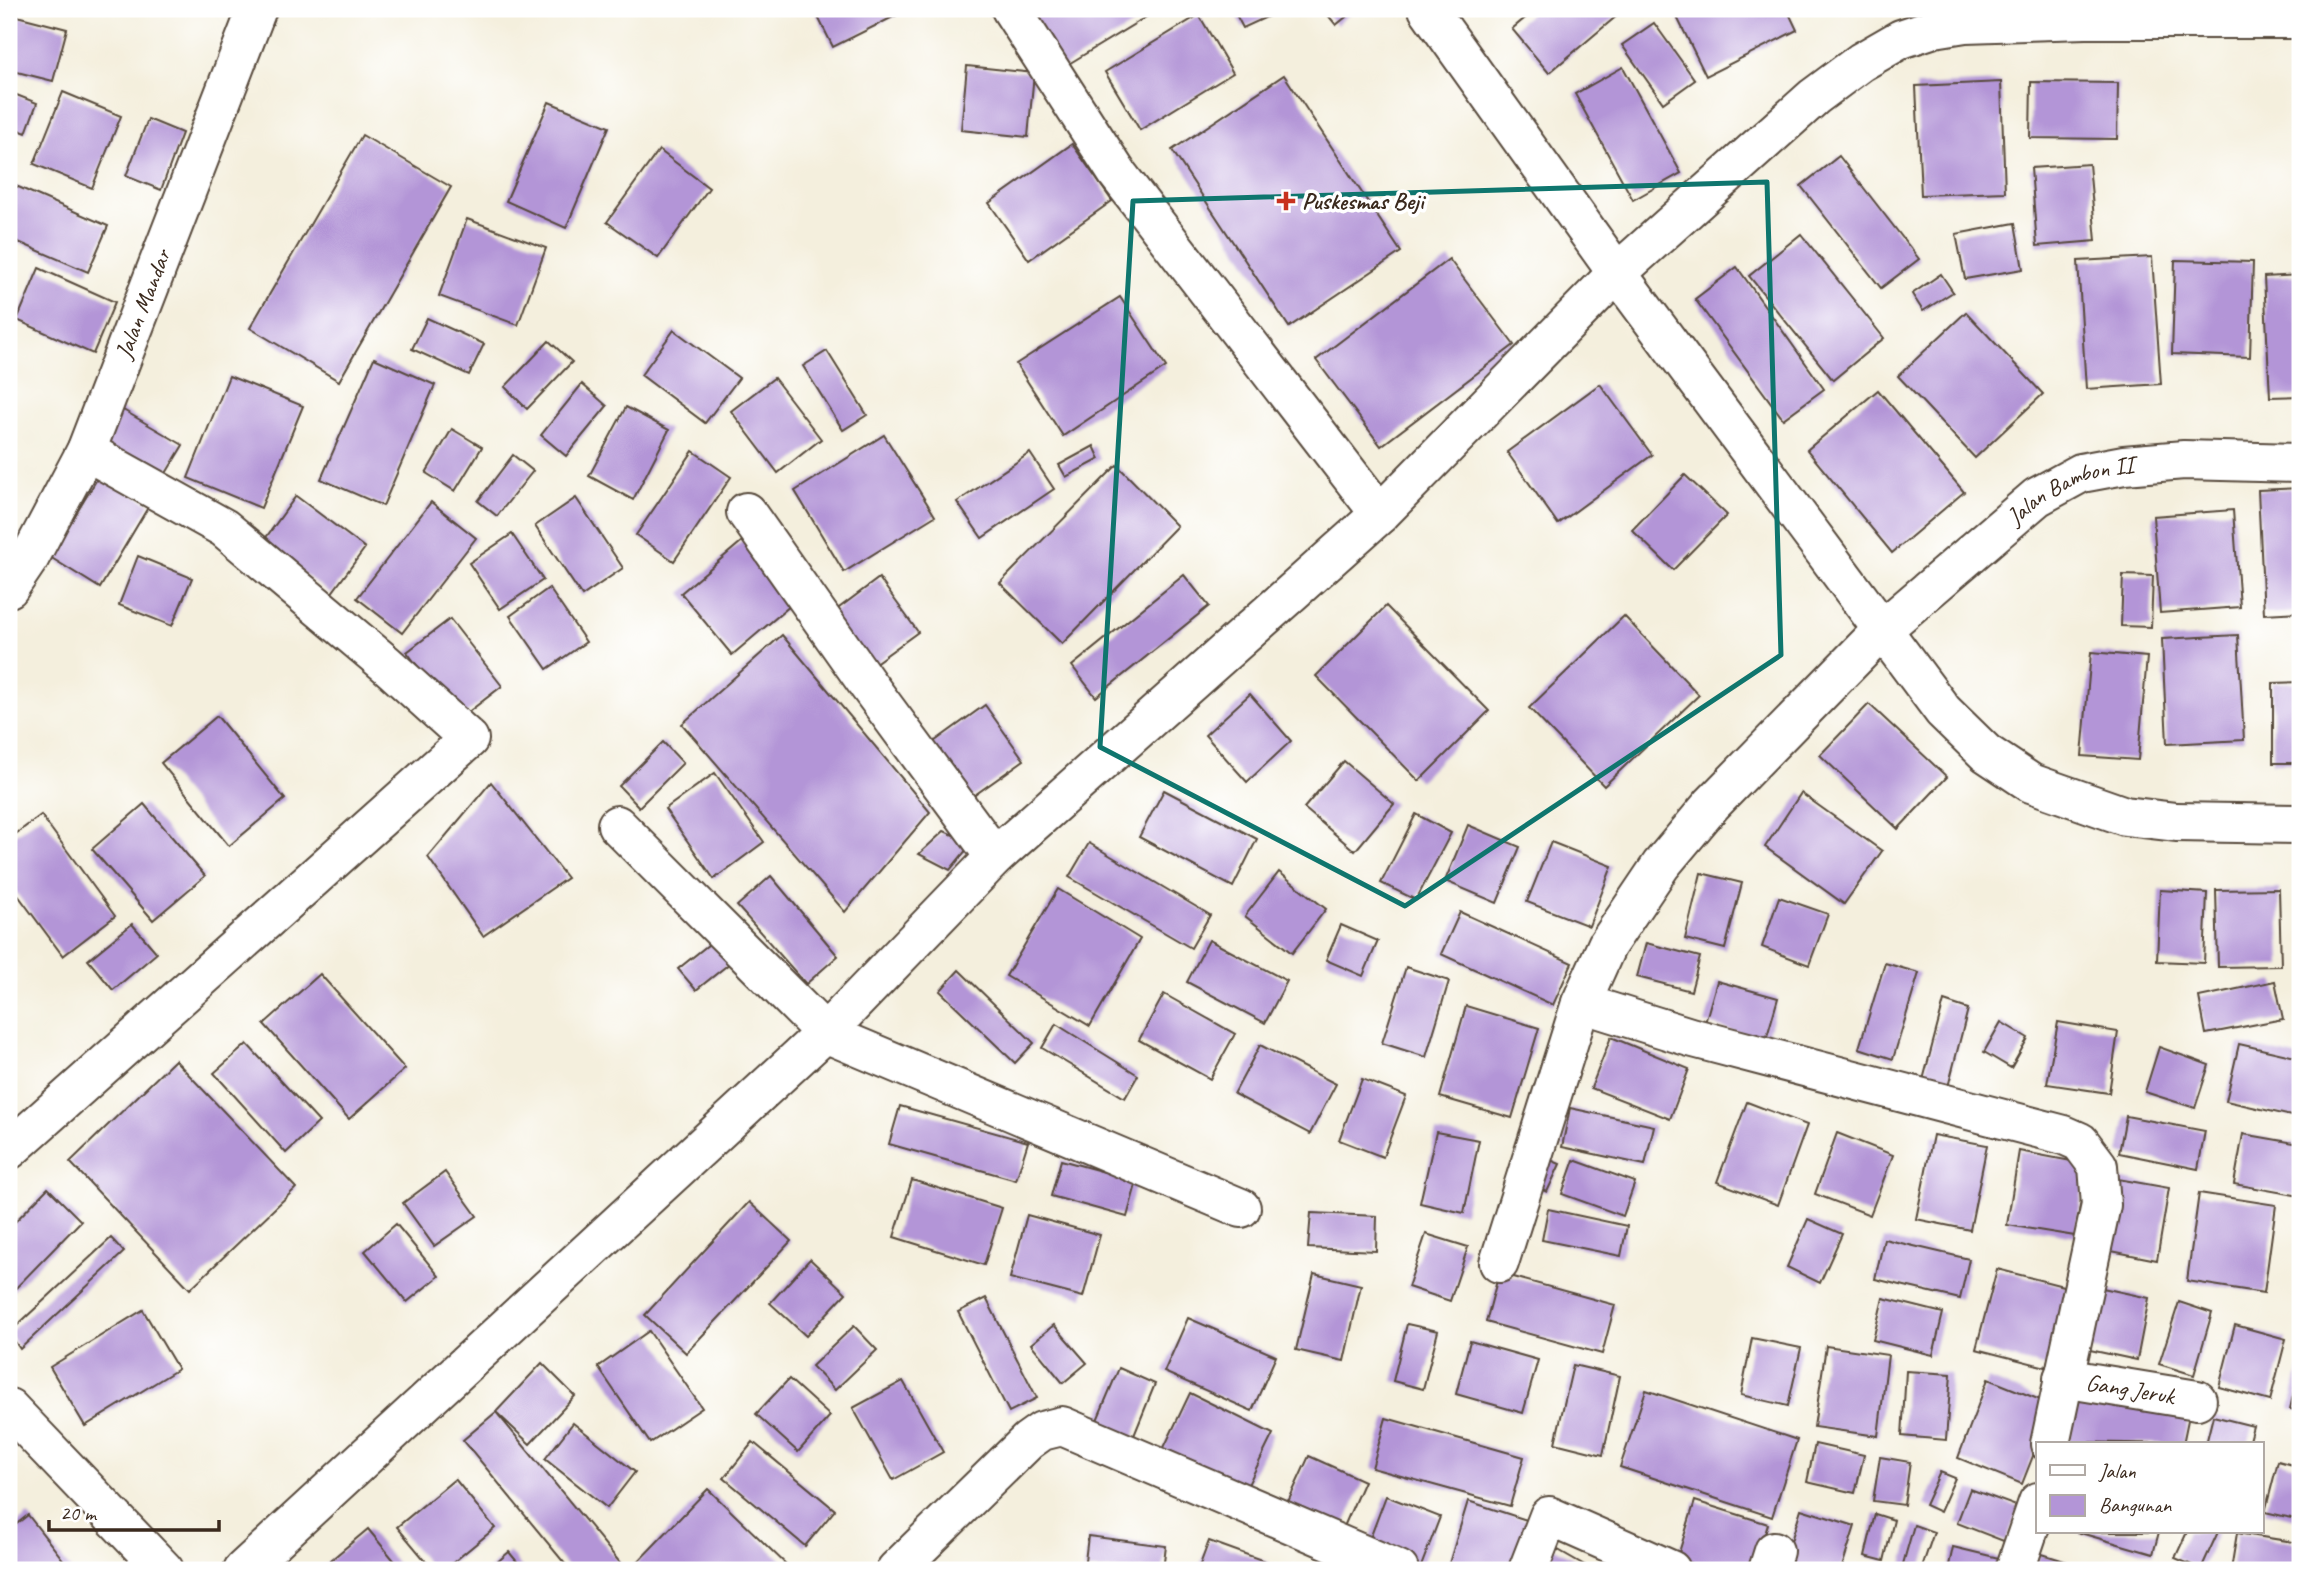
<svg xmlns="http://www.w3.org/2000/svg" width="2309" height="1579" font-family="Caveat,sans-serif">
	<rect width="100%" height="100%" fill="#fff"/>
	<filter id="ink" filterUnits="userSpaceOnUse"><feTurbulence type="fractalNoise" baseFrequency=".0143" numOctaves="2"/><feDisplacementMap in="SourceGraphic" scale="14" xChannelSelector="R" yChannelSelector="G"/><feConvolveMatrix kernelMatrix="1 2 1 2 8 2 1 2 1" color-interpolation-filters="sRGB"/></filter>
	<filter id="wash" filterUnits="userSpaceOnUse"><feTurbulence type="fractalNoise" baseFrequency=".00686" numOctaves="4" result="noise"/><feDisplacementMap in="SourceGraphic" scale="28" xChannelSelector="R" yChannelSelector="G"/><feGaussianBlur stdDeviation="1.57" result="paint"/><feColorMatrix in="noise" values="0 0 0 0 0 0 0 0 0 0 0 0 0 0 0 0 0 1.4 0 .05"/><feComposite in="paint" operator="in"/></filter>
	<g filter="url(#wash)">
		<rect width="100%" height="100%" fill="#f4efdd"/>
		<g id="blocks">
			<g fill="#b395d7">
				<polygon points="814,9 909,9 833,47"/>
				<polygon points="1026,9 1146,9 1149,15 1062,68"/>
				<polygon points="1233,9 1284,9 1243,28"/>
				<polygon points="1323,9 1356,9 1336,25"/>
				<polygon points="1536,9 1625,9 1549,73 1512,29"/>
				<polygon points="1673,9 1787,9 1797,30 1706,76"/>
				<polygon points="9,14 67,29 53,81 9,70"/>
				<polygon points="1199,15 1233,73 1140,130 1105,72"/>
				<polygon points="1654,23 1695,80 1663,103 1622,45"/>
				<polygon points="967,66 1034,73 1028,137 961,130"/>
				<polygon points="1623,67 1681,173 1633,200 1575,94"/>
				<polygon points="1284,75 1401,252 1289,327 1172,150"/>
				<polygon points="2001,82 2005,192 1921,195 1916,86"/>
				<polygon points="2031,82 2118,83 2117,139 2030,138"/>
				<polygon points="9,92 37,103 26,133 9,126"/>
				<polygon points="63,92 121,116 92,188 34,164"/>
				<polygon points="549,102 609,127 566,228 506,201"/>
				<polygon points="148,119 182,133 161,190 126,176"/>
				<polygon points="362,135 451,187 339,381 250,328"/>
				<polygon points="1072,144 1112,201 1029,260 989,203"/>
				<polygon points="659,150 709,188 658,258 607,222"/>
				<polygon points="1839,156 1919,259 1881,288 1801,186"/>
				<polygon points="2089,164 2096,241 2037,246 2031,168"/>
				<polygon points="16,186 108,226 88,272 9,238 9,204"/>
				<polygon points="467,219 546,248 518,325 439,296"/>
				<polygon points="2015,223 2023,269 1965,279 1956,234"/>
				<polygon points="1801,234 1884,338 1833,380 1749,276"/>
				<polygon points="2152,257 2161,384 2086,389 2078,261"/>
				<polygon points="1449,259 1514,345 1381,446 1316,360"/>
				<polygon points="2175,260 2253,262 2250,357 2172,354"/>
				<polygon points="1737,267 1824,389 1783,419 1695,299"/>
				<polygon points="39,268 115,302 93,354 17,320"/>
				<polygon points="1941,274 1953,292 1923,311 1912,294"/>
				<polygon points="2300,275 2300,396 2270,397 2264,277"/>
				<polygon points="1120,297 1166,367 1063,436 1016,364"/>
				<polygon points="1966,312 2043,394 1975,458 1898,376"/>
				<polygon points="427,318 484,344 469,375 412,349"/>
				<polygon points="674,330 739,378 705,423 641,375"/>
				<polygon points="549,341 572,362 527,409 505,387"/>
				<polygon points="827,351 867,415 843,430 803,366"/>
				<polygon points="374,358 435,385 383,506 321,479"/>
				<polygon points="229,376 303,406 261,508 188,478"/>
				<polygon points="774,378 821,439 778,473 731,411"/>
				<polygon points="582,384 607,406 566,456 541,435"/>
				<polygon points="1600,384 1652,455 1558,524 1507,452"/>
				<polygon points="1878,390 1964,492 1892,553 1807,450"/>
				<polygon points="118,407 183,445 162,480 98,442"/>
				<polygon points="626,407 669,430 633,500 589,476"/>
				<polygon points="452,429 482,447 455,491 426,473"/>
				<polygon points="884,435 935,516 844,572 795,491"/>
				<polygon points="1094,446 1100,459 1066,477 1059,465"/>
				<polygon points="693,451 731,477 674,561 636,535"/>
				<polygon points="1030,453 1054,489 982,538 957,502"/>
				<polygon points="513,455 533,471 497,516 478,501"/>
				<polygon points="1117,465 1177,526 1062,644 1000,583"/>
				<polygon points="100,474 150,504 100,588 50,557"/>
				<polygon points="1685,475 1727,515 1673,570 1632,530"/>
				<polygon points="2300,488 2300,612 2264,614 2258,490"/>
				<polygon points="296,496 365,548 331,594 262,543"/>
				<polygon points="576,498 623,568 582,596 535,526"/>
				<polygon points="431,502 476,538 402,633 357,598"/>
				<polygon points="2233,510 2240,607 2160,613 2153,516"/>
				<polygon points="512,534 543,580 500,609 469,563"/>
				<polygon points="747,537 798,599 732,655 681,593"/>
				<polygon points="138,556 192,578 172,626 119,605"/>
				<polygon points="1184,575 1209,606 1096,697 1072,666"/>
				<polygon points="2123,575 2153,576 2151,627 2121,626"/>
				<polygon points="879,578 918,632 867,669 827,617"/>
				<polygon points="549,588 586,642 547,669 510,616"/>
				<polygon points="1386,606 1489,711 1419,781 1316,676"/>
				<polygon points="1624,616 1699,695 1604,786 1529,708"/>
				<polygon points="450,619 502,686 458,720 407,652"/>
				<polygon points="782,635 930,812 845,912 682,724"/>
				<polygon points="2238,635 2244,740 2167,744 2162,639"/>
				<polygon points="2091,652 2147,657 2138,760 2082,756"/>
				<polygon points="2300,682 2300,763 2273,763 2273,683"/>
				<polygon points="1250,694 1291,741 1247,782 1205,735"/>
				<polygon points="1869,704 1947,777 1898,829 1820,755"/>
				<polygon points="985,705 1024,760 969,799 931,744"/>
				<polygon points="217,716 285,799 229,846 161,763"/>
				<polygon points="663,742 683,763 639,807 619,786"/>
				<polygon points="1344,761 1394,804 1355,851 1304,808"/>
				<polygon points="715,773 764,842 714,879 665,809"/>
				<polygon points="491,782 567,878 483,936 428,857"/>
				<polygon points="1164,790 1257,839 1233,887 1139,837"/>
				<polygon points="1801,793 1882,851 1844,904 1765,847"/>
				<polygon points="144,804 205,876 153,920 92,849"/>
				<polygon points="1416,814 1451,833 1416,900 1381,883"/>
				<polygon points="41,815 115,916 63,956 9,883 9,839"/>
				<polygon points="1468,825 1520,847 1497,903 1445,881"/>
				<polygon points="944,831 972,843 950,870 919,854"/>
				<polygon points="1551,842 1612,866 1589,926 1527,902"/>
				<polygon points="1089,843 1210,915 1191,948 1069,877"/>
				<polygon points="1279,872 1326,909 1292,953 1245,916"/>
				<polygon points="1701,873 1742,883 1725,949 1685,939"/>
				<polygon points="771,876 838,956 806,984 737,906"/>
				<polygon points="1058,889 1140,939 1090,1026 1006,976"/>
				<polygon points="2279,889 2281,966 2218,967 2216,890"/>
				<polygon points="2160,890 2207,893 2204,963 2157,961"/>
				<polygon points="1779,897 1828,914 1809,965 1762,947"/>
				<polygon points="1460,912 1572,963 1553,1005 1441,954"/>
				<polygon points="132,924 157,953 113,990 88,960"/>
				<polygon points="1341,925 1378,941 1363,976 1326,960"/>
				<polygon points="1209,940 1287,981 1265,1023 1187,982"/>
				<polygon points="713,941 730,963 696,990 678,969"/>
				<polygon points="1646,943 1700,957 1691,991 1637,977"/>
				<polygon points="1885,963 1919,973 1893,1059 1859,1048"/>
				<polygon points="1406,967 1449,981 1426,1057 1382,1043"/>
				<polygon points="959,970 1034,1043 1015,1063 940,991"/>
				<polygon points="320,974 405,1069 349,1119 264,1024"/>
				<polygon points="1717,981 1778,998 1766,1040 1705,1023"/>
				<polygon points="2275,981 2283,1019 2206,1034 2199,997"/>
				<polygon points="1164,994 1235,1034 1210,1079 1139,1040"/>
				<polygon points="1944,1001 1968,1009 1948,1087 1923,1080"/>
				<polygon points="1466,1006 1539,1028 1512,1118 1440,1097"/>
				<polygon points="2001,1022 2028,1038 2011,1068 1984,1052"/>
				<polygon points="2058,1022 2118,1032 2109,1093 2047,1084"/>
				<polygon points="1056,1024 1138,1075 1125,1098 1042,1048"/>
				<polygon points="1611,1037 1689,1069 1670,1119 1591,1088"/>
				<polygon points="247,1044 319,1122 286,1153 214,1073"/>
				<polygon points="2239,1044 2300,1058 2300,1118 2226,1101"/>
				<polygon points="1260,1045 1336,1084 1310,1134 1234,1094"/>
				<polygon points="2159,1047 2209,1065 2195,1108 2145,1092"/>
				<polygon points="175,1060 296,1188 190,1289 70,1162"/>
				<polygon points="1362,1079 1406,1096 1383,1157 1339,1140"/>
				<polygon points="1747,1102 1807,1125 1778,1205 1717,1182"/>
				<polygon points="900,1106 1028,1142 1016,1180 889,1144"/>
				<polygon points="1570,1108 1654,1126 1645,1165 1562,1147"/>
				<polygon points="2126,1116 2205,1131 2198,1169 2119,1153"/>
				<polygon points="1436,1132 1479,1140 1464,1213 1420,1203"/>
				<polygon points="1837,1133 1893,1155 1870,1215 1815,1194"/>
				<polygon points="2243,1134 2300,1144 2300,1196 2234,1184"/>
				<polygon points="1933,1135 1987,1145 1970,1230 1916,1219"/>
				<polygon points="2019,1151 2087,1164 2075,1236 2007,1225"/>
				<polygon points="1548,1159 1560,1164 1547,1192 1536,1187"/>
				<polygon points="1061,1160 1137,1181 1127,1217 1051,1196"/>
				<polygon points="1574,1160 1635,1182 1623,1216 1562,1194"/>
				<polygon points="445,1172 477,1216 434,1246 403,1203"/>
				<polygon points="2118,1179 2169,1188 2157,1260 2106,1250"/>
				<polygon points="912,1180 1002,1208 984,1265 894,1237"/>
				<polygon points="48,1188 81,1221 9,1295 9,1228"/>
				<polygon points="2199,1193 2276,1205 2264,1293 2187,1281"/>
				<polygon points="749,1202 791,1241 686,1353 645,1315"/>
				<polygon points="1548,1209 1627,1226 1621,1256 1542,1240"/>
				<polygon points="1311,1213 1377,1216 1376,1251 1308,1248"/>
				<polygon points="1027,1215 1100,1235 1083,1297 1010,1278"/>
				<polygon points="1808,1219 1842,1234 1820,1283 1787,1267"/>
				<polygon points="396,1224 439,1276 407,1302 365,1251"/>
				<polygon points="1426,1234 1468,1247 1450,1301 1408,1287"/>
				<polygon points="111,1238 124,1252 20,1349 9,1333"/>
				<polygon points="1884,1239 1969,1259 1960,1299 1875,1279"/>
				<polygon points="810,1259 846,1293 806,1336 770,1303"/>
				<polygon points="1997,1269 2067,1287 2046,1367 1976,1349"/>
				<polygon points="1499,1273 1615,1305 1602,1354 1486,1322"/>
				<polygon points="1314,1274 1361,1285 1344,1361 1296,1350"/>
				<polygon points="2084,1284 2149,1298 2137,1360 2071,1346"/>
				<polygon points="986,1298 1037,1398 1009,1412 958,1312"/>
				<polygon points="1883,1298 1943,1313 1933,1355 1873,1340"/>
				<polygon points="2179,1302 2212,1313 2194,1375 2159,1364"/>
				<polygon points="143,1310 178,1369 85,1426 50,1367"/>
				<polygon points="1188,1318 1276,1356 1252,1411 1164,1372"/>
				<polygon points="1407,1324 1438,1331 1423,1389 1393,1381"/>
				<polygon points="1054,1325 1087,1363 1063,1383 1031,1344"/>
				<polygon points="2235,1325 2286,1339 2270,1401 2219,1387"/>
				<polygon points="854,1326 877,1350 835,1390 812,1366"/>
				<polygon points="649,1331 702,1408 650,1443 598,1367"/>
				<polygon points="1752,1338 1801,1348 1788,1406 1741,1395"/>
				<polygon points="1470,1341 1538,1360 1523,1413 1456,1394"/>
				<polygon points="1826,1346 1888,1355 1878,1436 1814,1427"/>
				<polygon points="542,1363 575,1396 530,1444 496,1412 626,1570 570,1570 463,1440 496,1412"/>
				<polygon points="1573,1365 1620,1376 1603,1455 1555,1443"/>
				<polygon points="1119,1368 1155,1384 1129,1448 1092,1432"/>
				<polygon points="2299,1369 2300,1369 2300,1411 2290,1409"/>
				<polygon points="1906,1371 1951,1374 1946,1440 1902,1436"/>
				<polygon points="789,1379 830,1416 798,1452 756,1414"/>
				<polygon points="1988,1379 2053,1405 2022,1484 1958,1458"/>
				<polygon points="903,1381 943,1452 893,1480 853,1408"/>
				<polygon points="1646,1390 1797,1440 1772,1517 1620,1467"/>
				<polygon points="1190,1393 1273,1434 1241,1499 1159,1458"/>
				<polygon points="2078,1393 2189,1415 2183,1444 2069,1442"/>
				<polygon points="2213,1416 2253,1426 2248,1444 2206,1444"/>
				<polygon points="1386,1418 1524,1457 1510,1506 1372,1468"/>
				<polygon points="573,1423 635,1472 607,1508 545,1459"/>
				<polygon points="753,1442 835,1510 805,1546 724,1478"/>
				<polygon points="1815,1444 1864,1455 1855,1493 1807,1482"/>
				<polygon points="1309,1456 1364,1481 1343,1529 1287,1504"/>
				<polygon points="1880,1457 1910,1462 1904,1505 1873,1501"/>
				<polygon points="2278,1461 2300,1467 2300,1520 2265,1512"/>
				<polygon points="1940,1472 1955,1478 1940,1512 1925,1505"/>
				<polygon points="455,1479 495,1528 444,1570 433,1570 397,1527"/>
				<polygon points="708,1489 792,1570 630,1570"/>
				<polygon points="1970,1489 2019,1507 2006,1542 1957,1523"/>
				<polygon points="1386,1496 1440,1517 1420,1569 1366,1549"/>
				<polygon points="1468,1501 1533,1522 1518,1570 1447,1570"/>
				<polygon points="1695,1501 1768,1524 1754,1570 1701,1570 1676,1562"/>
				<polygon points="1801,1509 1855,1526 1841,1570 1782,1570"/>
				<polygon points="1875,1514 1894,1520 1884,1561 1865,1556"/>
				<polygon points="28,1515 71,1570 9,1570 9,1530"/>
				<polygon points="1914,1525 1934,1532 1921,1570 1903,1564"/>
				<polygon points="368,1529 402,1570 319,1570"/>
				<polygon points="2077,1532 2159,1532 2153,1554"/>
				<polygon points="2187,1532 2218,1532 2201,1569 2175,1558"/>
				<polygon points="2237,1533 2300,1543 2300,1570 2231,1570"/>
				<polygon points="1088,1536 1166,1546 1163,1570 1084,1570"/>
				<polygon points="1209,1541 1270,1563 1267,1570 1198,1570"/>
				<polygon points="1553,1547 1593,1570 1539,1570"/>
				<polygon points="1953,1547 2007,1560 2005,1570 1948,1570"/>
				<polygon points="509,1552 524,1570 488,1570"/>
				<polygon points="2039,1553 2093,1570 2034,1570"/>
			</g>
		</g>
	</g>
	<g filter="url(#ink)">
		<use href="#blocks" fill-opacity="0" stroke="#57483b" stroke-width="2"/>
		<g fill="none" stroke-linecap="round" stroke-linejoin="round">
			<g stroke="#57483b" stroke-width="42">
				<g id="minor">
					<polyline points="1011,9 1117,173 1380,514"/>
					<polyline points="1428,9 1617,273 1943,711 1986,753 2031,783 2125,816 2176,822 2300,824"/>
					<polyline points="746,512 868,685 995,857"/>
					<path id="s1" d="M9,588L30,557L86,451L257,9"/>
					<polyline points="617,825 825,1033 1241,1208"/>
					<polyline points="1581,1003 1690,1037 2064,1135 2080,1142 2098,1166 2101,1205 2050,1444"/>
					<polyline points="9,1150 469,739 386,664 224,528 86,451"/>
					<path id="s2" d="M1499,1263L1581,1003L1607,945L1661,865L1712,804L1884,628L2037,497L2081,473L2124,465L2184,460L2300,463"/>
					<path id="s3" d="M2063,1378L2197,1400"/>
					<polyline points="9,1408 164,1570"/>
					<polyline points="243,1570 825,1033 995,857 1380,514 1617,273 1814,97 1861,62 1901,39 1934,28 1965,23 2085,19 2300,19"/>
					<polyline points="896,1570 1028,1441 1042,1431 1062,1426 1399,1570"/>
					<polyline points="1528,1570 1549,1516 1671,1570"/>
					<polyline points="1768,1570 1774,1551"/>
					<polyline points="2015,1570 2038,1502"/>
				</g>
			</g>
			<use href="#minor" stroke="#fff" stroke-width="38"/>
		</g>
	</g>
	<path fill="none" stroke="#0f766e" stroke-width="5" stroke-linejoin="round" d="M1767,182L1781,655L1405,906L1100,747L1133,201Z"/>
	<path fill="#c8321e" stroke="#fff" stroke-width="2.5" d="M1282.5 190.5h7v7h7v7h-7v7h-7v-7h-7v-7h7z"/>
	<g text-anchor="middle" stroke-width="7" stroke-linejoin="round" paint-order="stroke">
		<g font-size="24" font-weight="bold" fill="#3b2a1e" stroke="#fff" text-anchor="start">
			<text x="1302" y="209">Puskesmas Beji</text>
		</g>
		<g font-size="24" fill="#3b2a1e" stroke="#fff">
			<text dy="8" stroke="none"><textPath href="#s1" startOffset="315">Jalan Mandar</textPath></text>
			<text dy="8" stroke="none"><textPath href="#s2" startOffset="994">Jalan Bambon II</textPath></text>
			<text dy="8" stroke="none"><textPath href="#s3" startOffset="68">Gang Jeruk</textPath></text>
		</g>
	</g>
	<rect width="2309" height="1579" fill="none" stroke="#fff" stroke-width="35"/>
	<rect x="2036" y="1442" width="228" height="91" fill="#ffffff" stroke="#b1aaa5" stroke-width="2"/>
	<rect x="2050" y="1465" width="35" height="10" fill="#ffffff" stroke="#b1aaa5" stroke-width="2"/>
	<text x="2099" y="1478" font-size="21" fill="#3b2a1e">Jalan</text>
	<rect x="2050" y="1495" width="35" height="21" fill="#b395d7" stroke="#b1aaa5" stroke-width="2"/>
	<text x="2099" y="1512" font-size="21" fill="#3b2a1e">Bangunan</text>
	<path d="M49 1520v10h170v-10" fill="none" stroke="#3b2a1e" stroke-width="3.5"/>
	<text x="60" y="1520" font-size="21" fill="#3b2a1e" stroke="#ffffff" stroke-width="5" paint-order="stroke">20 m</text>
</svg>
